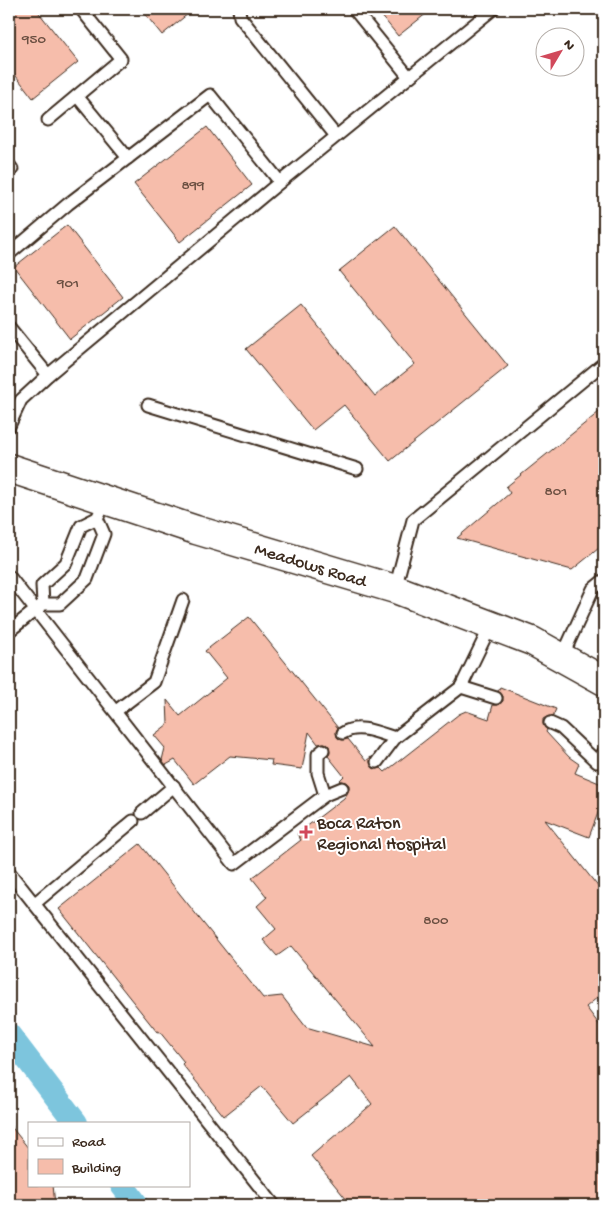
<svg xmlns="http://www.w3.org/2000/svg" width="613" height="1214" font-family="'Gochi Hand',sans-serif">
	<rect width="100%" height="100%" fill="#fff"/>
	<filter id="ink" filterUnits="userSpaceOnUse"><feTurbulence type="fractalNoise" baseFrequency=".02" numOctaves="2"/><feDisplacementMap in="SourceGraphic" scale="10" xChannelSelector="R" yChannelSelector="G"/><feConvolveMatrix kernelMatrix="1 2 1 2 8 2 1 2 1" color-interpolation-filters="sRGB"/></filter>
	<g filter="url(#ink)">
		<g fill="none" stroke-linecap="round" stroke-linejoin="round">
			<g stroke="#7dc5dd" stroke-width="24">
				<polyline points="9,1035 76,1123"/>
				<polyline points="122,1185 137,1205"/>
			</g>
		</g>
		<g fill="#f6bdab" stroke="#3b2a1e">
			<polygon points="17,9 36,9 78,62 33,98 9,67 9,15"/>
			<polygon points="141,9 194,9 162,35"/>
			<polygon points="376,9 432,9 398,36"/>
			<polygon points="207,127 252,185 180,242 134,184"/>
			<polygon points="67,225 123,297 70,339 14,267"/>
			<polygon points="395,226 508,366 390,461 344,405 313,430 246,349 301,305 375,396 415,364 339,271"/>
			<polygon points="604,408 604,544 572,570 457,538 510,493 506,487"/>
			<polygon points="249,617 338,728 336,732 337,737 342,740 348,739 366,761 371,757 370,762 373,768 377,769 381,768 385,772 459,714 466,711 489,719 493,705 498,705 503,701 503,696 498,691 500,687 556,709 553,716 549,716 543,719 543,724 547,730 546,732 569,757 579,764 575,773 604,785 604,797 589,837 545,820 604,894 604,992 586,1007 604,1031 604,1205 351,1205 311,1156 372,1104 351,1077 293,1123 262,1086 224,1116 182,1064 184,1062 159,1031 157,1032 59,909 140,844 263,998 282,996 306,1027 375,1047 291,946 277,956 263,940 276,929 257,906 267,897 252,878 301,840 297,834 344,798 347,794 349,789 349,785 343,781 339,781 344,776 328,756 330,752 329,746 325,743 318,744 309,732 302,769 271,765 272,760 230,756 194,784 175,760 166,765 162,760 165,748 154,735 168,724 167,700 180,716 227,678 205,651"/>
			<polygon points="9,1124 29,1149 29,1185 53,1185 55,1205 9,1205"/>
		</g>
		<g fill="none" stroke-linecap="round" stroke-linejoin="round">
			<g stroke="#3b2a1e" stroke-width="15">
				<g id="service">
					<polyline points="239,9 240,17 336,136"/>
					<polyline points="354,9 409,77"/>
					<polyline points="77,96 128,158"/>
					<polyline points="48,120 121,59 81,9"/>
					<polyline points="9,165 12,169 9,171"/>
					<polyline points="9,254 68,204 210,95 280,182 493,9"/>
					<polyline points="9,327 48,375 280,182"/>
					<polyline points="148,405 357,469"/>
					<polyline points="9,426 21,400 48,375"/>
					<polyline points="97,518 104,534 87,579 60,604 43,604 42,585 66,563 81,526 97,518 106,501"/>
					<polyline points="9,576 234,864 325,795 342,788"/>
					<polyline points="395,589 413,520 604,363"/>
					<polyline points="9,631 42,605"/>
					<polyline points="562,657 593,589 604,580"/>
					<polyline points="461,687 496,698"/>
					<polyline points="116,711 154,682 183,600"/>
					<polyline points="550,723 561,728 597,762 604,752"/>
					<path d="M343,733C358,723 379,733 395,738"/>
					<polyline points="323,750 318,754 318,773 325,795"/>
					<polyline points="377,762 395,738 461,687 491,625"/>
					<polyline points="142,813 174,786"/>
					<polyline points="9,872 274,1205"/>
					<polyline points="34,904 133,821"/>
				</g>
			</g>
			<g stroke="#3b2a1e" stroke-width="31">
				<polyline id="tertiary" points="9,468 196,530 395,589 532,641 604,681"/>
			</g>
			<use href="#service" stroke="#fff" stroke-width="11"/>
			<use href="#tertiary" stroke="#fff" stroke-width="28"/>
		</g>
	</g>
	<path fill="#d1495b" stroke="#fff" stroke-width="2" d="M303.5 824.5h5v5h5v5h-5v5h-5v-5h-5v-5h5z"/>
	<g text-anchor="middle" stroke-width="4" stroke-linejoin="round" paint-order="stroke">
		<g font-size="15" fill="#6a4f41">
			<text x="34" y="43">950</text>
			<text x="193" y="189">899</text>
			<text x="68" y="287">901</text>
			<text x="556" y="495">801</text>
			<text x="436" y="924">800</text>
		</g>
		<g font-size="18" fill="#3b2a1e" stroke="#fff">
			<text transform="translate(311 564) rotate(17)" y="6">Meadows Road</text>
		</g>
		<g font-size="18" fill="#3b2a1e" stroke="#fff" text-anchor="start">
			<text x="317" y="828">Boca Raton<tspan x="317" dy="21">Regional Hospital</tspan></text>
		</g>
	</g>
	<rect width="613" height="1214" fill="none" stroke="#fff" stroke-width="30"/>
	<rect x="15" y="15" width="583" height="1184" fill="none" stroke="#3b2a1e" stroke-width="2" filter="url(#ink)"/>
	<rect x="28" y="1122" width="162" height="65" fill="#ffffff" stroke="#b1aaa5"/>
	<rect x="38" y="1138" width="25" height="8" fill="#ffffff" stroke="#b1aaa5"/>
	<text x="72" y="1146" font-size="15" fill="#3b2a1e">Road</text>
	<rect x="38" y="1159" width="25" height="15" fill="#f6bdab" stroke="#b1aaa5"/>
	<text x="72" y="1172" font-size="15" fill="#3b2a1e">Building</text>
	<g transform="translate(560 52) rotate(52)"><circle r="24" fill="#ffffff" stroke="#b1aaa5"/>
	<path d="M0-4L9 19L0 12L-9 19Z" fill="#d1495b"/>
	<text y="-8" font-size="14" font-weight="bold" text-anchor="middle" fill="#3b2a1e">N</text>
	</g>
</svg>
